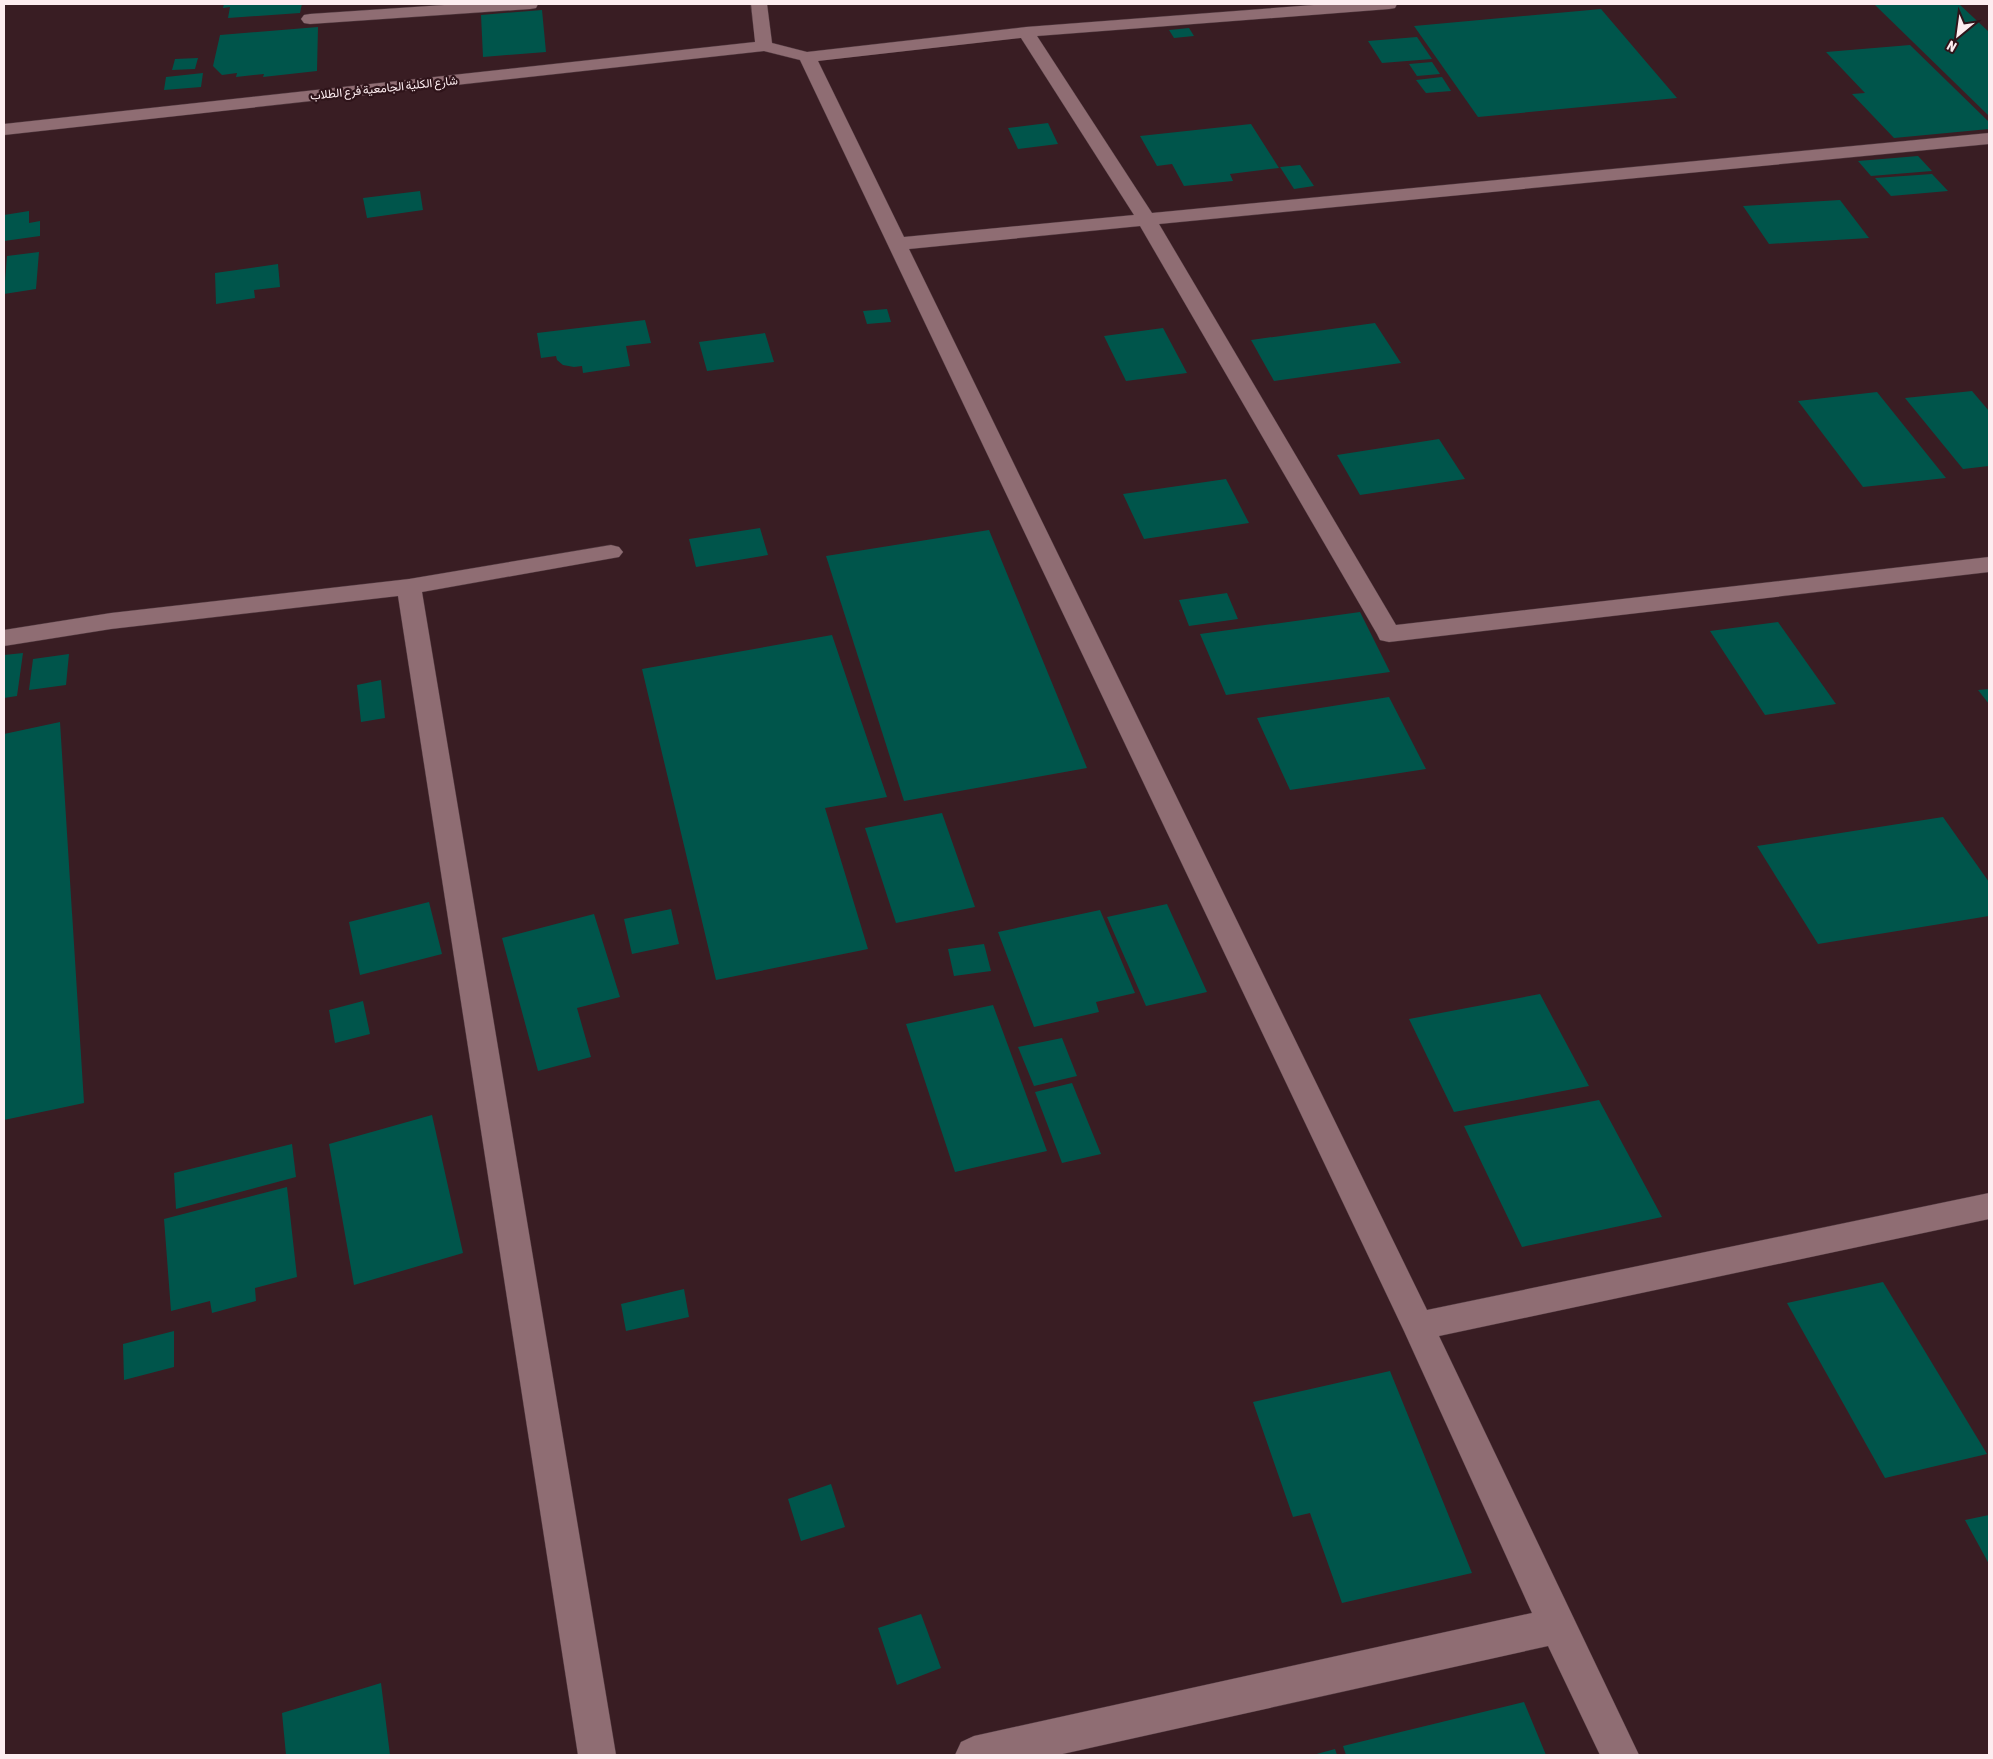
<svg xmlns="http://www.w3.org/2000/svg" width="1993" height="1759" font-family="'Asap Condensed',Vazirmatn,sans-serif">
	<rect width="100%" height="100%" fill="#391d23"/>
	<g fill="#00554b">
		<polygon points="224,4 302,4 300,13 228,18 230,7 223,8"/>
		<polygon points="1874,4 1959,4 1989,32 1989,116"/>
		<polygon points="1601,9 1677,98 1478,117 1414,26"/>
		<polygon points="542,10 546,52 483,57 481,15"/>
		<polygon points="318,27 317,71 263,77 264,74 236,77 237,73 222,75 213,66 220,35"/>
		<polygon points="1189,28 1194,36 1174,38 1169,30"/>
		<polygon points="1417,37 1432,59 1382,63 1368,41"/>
		<polygon points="1910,45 1989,122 1989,129 1894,138 1852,94 1865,93 1826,52"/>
		<polygon points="198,58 195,69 172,70 175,59"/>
		<polygon points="1432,62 1440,74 1417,76 1409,64"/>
		<polygon points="203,73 201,87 164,90 166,77"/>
		<polygon points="1442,77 1451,91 1426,93 1416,80"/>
		<polygon points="1048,123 1058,144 1018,149 1008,128"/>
		<polygon points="1251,124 1279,168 1230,174 1233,181 1184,186 1172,164 1157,166 1140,136"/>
		<polygon points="1918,156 1932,171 1871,176 1858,161"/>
		<polygon points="1300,165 1314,186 1294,189 1280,167"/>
		<polygon points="1932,174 1948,191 1891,196 1875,178"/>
		<polygon points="420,191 423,210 367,218 363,198"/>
		<polygon points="1840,200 1869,238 1769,244 1743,206"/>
		<polygon points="29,211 29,223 40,221 40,236 4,241 4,215"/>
		<polygon points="39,252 36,289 4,294 7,256"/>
		<polygon points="278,264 280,287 254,290 255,298 216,304 215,273"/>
		<polygon points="887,309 891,322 867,324 863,311"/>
		<polygon points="645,320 651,343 626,346 630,366 583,373 582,366 574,367 563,365 557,360 556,356 541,358 537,333"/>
		<polygon points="1375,323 1401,363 1274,381 1251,340"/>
		<polygon points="1163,328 1187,373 1126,381 1104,336"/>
		<polygon points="765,333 774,362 707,371 699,342"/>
		<polygon points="1972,391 1989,411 1989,466 1963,469 1905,398"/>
		<polygon points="1877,392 1946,478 1863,487 1798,401"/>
		<polygon points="1439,439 1465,479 1360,495 1337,455"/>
		<polygon points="1226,479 1249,523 1144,539 1123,494"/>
		<polygon points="760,528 768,555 696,567 689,539"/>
		<polygon points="989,530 1087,768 904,801 826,556"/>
		<polygon points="1227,593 1238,619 1189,626 1179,600"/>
		<polygon points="1360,612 1390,672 1226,695 1200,634"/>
		<polygon points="1778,622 1836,704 1765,715 1710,631"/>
		<polygon points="832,635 887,797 825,808 868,949 716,980 642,669"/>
		<polygon points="23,653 17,696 4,698 4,655"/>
		<polygon points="69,654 66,685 29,690 33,659"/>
		<polygon points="381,680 385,718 361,722 357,685"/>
		<polygon points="1989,689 1989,704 1978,690"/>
		<polygon points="1389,697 1426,769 1290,790 1257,718"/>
		<polygon points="60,722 84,1103 4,1120 4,734"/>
		<polygon points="942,813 975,907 896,923 865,828"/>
		<polygon points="1943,817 1989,882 1989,916 1818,944 1757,846"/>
		<polygon points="429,902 442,954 360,975 349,922"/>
		<polygon points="1167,904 1207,992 1146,1006 1107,917"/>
		<polygon points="671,909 679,944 632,954 624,919"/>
		<polygon points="1100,910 1135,993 1096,1002 1099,1012 1034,1027 998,932"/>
		<polygon points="594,914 620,997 577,1008 591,1057 538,1071 502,938"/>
		<polygon points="984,944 991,971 954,976 948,949"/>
		<polygon points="1540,994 1589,1086 1454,1112 1409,1019"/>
		<polygon points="363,1001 370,1034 335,1043 329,1010"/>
		<polygon points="993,1005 1047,1151 955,1172 906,1024"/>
		<polygon points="1062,1038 1077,1076 1034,1086 1018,1047"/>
		<polygon points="1072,1083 1101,1154 1062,1163 1035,1092"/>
		<polygon points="1599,1100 1662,1217 1522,1247 1464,1126"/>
		<polygon points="432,1115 463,1253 354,1285 329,1144"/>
		<polygon points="292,1144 296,1177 176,1209 174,1173"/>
		<polygon points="287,1187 297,1277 255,1288 256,1301 212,1313 210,1301 171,1311 164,1219"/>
		<polygon points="1883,1282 1987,1454 1885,1478 1787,1303"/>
		<polygon points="684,1289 689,1317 626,1331 621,1304"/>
		<polygon points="174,1331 174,1367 124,1380 123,1344"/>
		<polygon points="1390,1371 1472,1573 1342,1603 1310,1513 1293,1517 1253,1402"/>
		<polygon points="831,1484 845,1527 801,1541 788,1499"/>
		<polygon points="1989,1515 1989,1564 1965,1520"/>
		<polygon points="921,1614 941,1668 897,1685 878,1628"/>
		<polygon points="381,1683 390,1755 286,1755 282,1713"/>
		<polygon points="1524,1702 1546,1755 1346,1755 1343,1746"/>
		<polygon points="1335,1749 1337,1755 1313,1755"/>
	</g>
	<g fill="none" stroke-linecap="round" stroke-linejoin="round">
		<g stroke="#50393f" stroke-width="1">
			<g id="minor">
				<polygon points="459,4 538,4 536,8 530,9 310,24 304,23 301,19 304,15 310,14"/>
				<path d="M751,4H767L772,43L807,52L1026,27L1327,4H1397L1395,8L1389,9L1037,36L1152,213L1989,133V144L1159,224L1396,625L1989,557V572L1389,642L1380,640L1377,634L1140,226L909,249L1427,1310L1989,1193V1219L1439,1336L1639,1755H1600L1548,1646L1058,1755H955L961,1742L974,1736L1532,1613L1404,1331L800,60L764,51L4,135V124L755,42ZM1021,38L1134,215L904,237L818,61Z"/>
				<polygon points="611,545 619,547 623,552 619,557 422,592 616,1755 578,1755 398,596 111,629 4,646 4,630 111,613 409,579"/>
			</g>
		</g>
		<use href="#minor" fill="#8f6d73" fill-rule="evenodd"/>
	</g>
	<g text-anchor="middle" stroke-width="4.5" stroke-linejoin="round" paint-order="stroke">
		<g font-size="12" fill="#fdedf0" stroke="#2f141a">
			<text transform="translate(384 88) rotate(-6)" y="4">شارع الكلية الجامعية فرع الطلاب</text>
		</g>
	</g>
	<rect width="1993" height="1759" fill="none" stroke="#fdedf0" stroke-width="10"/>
	<g transform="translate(1958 35) rotate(209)" stroke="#2f141a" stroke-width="4" paint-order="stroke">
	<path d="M0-4L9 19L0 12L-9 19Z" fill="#fdedf0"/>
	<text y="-8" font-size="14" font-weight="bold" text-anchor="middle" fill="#fdedf0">N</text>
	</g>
</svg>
